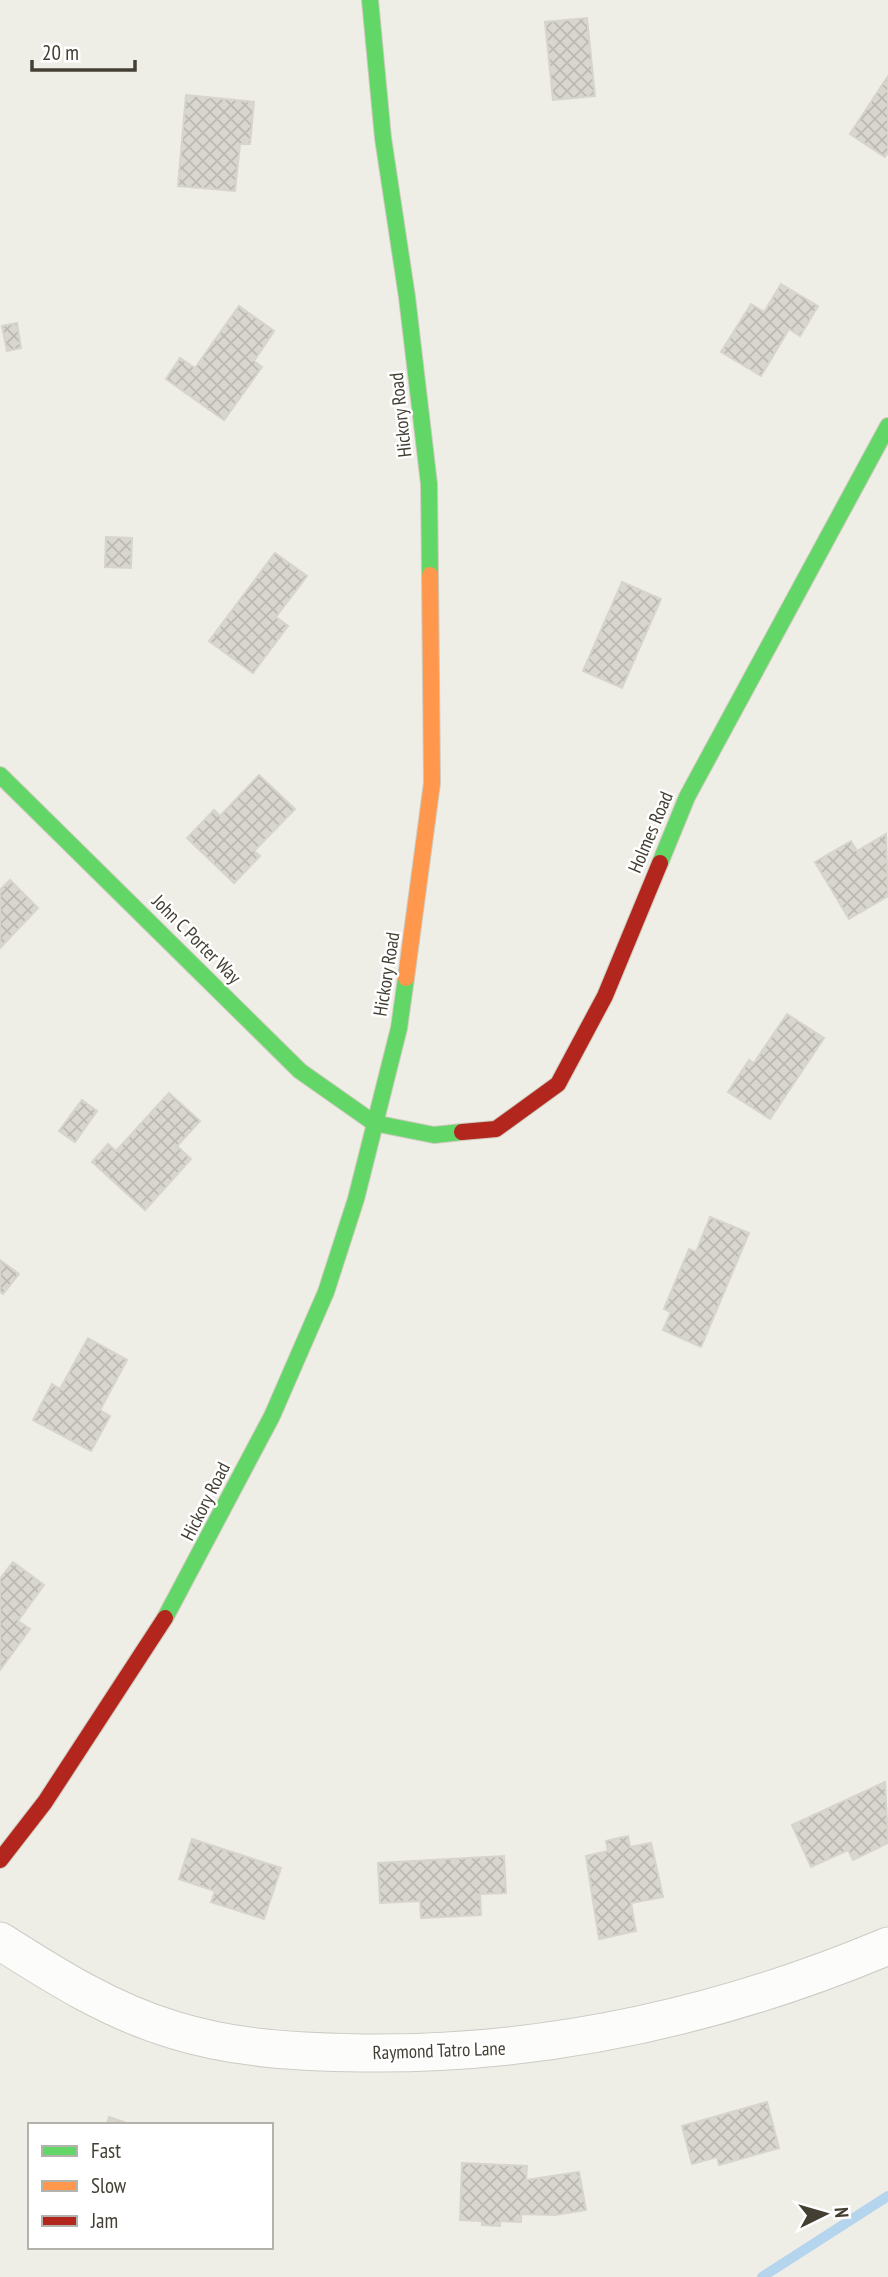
<svg xmlns="http://www.w3.org/2000/svg" width="888" height="2277" font-family="'PT Sans Narrow',sans-serif">
	<defs>
		<pattern id="building-cross-hatch" width="8" height="8" patternUnits="userSpaceOnUse" patternTransform="scale(1.75)"><rect width="8" height="8" fill="#d8d6cf"/><path d="M0 0l8 8M0 8l8-8" fill="none" stroke="#bbb9b2"/></pattern>
	</defs>
	<rect width="100%" height="100%" fill="#eeede6"/>
	<g fill="none" stroke-linecap="round" stroke-linejoin="round">
		<polyline stroke="#b5d4ee" stroke-width="10" points="762,2277 888,2196"/>
	</g>
	<g fill="url(#building-cross-hatch)" stroke="#d7d4cc" stroke-width="2">
		<polygon points="587,18 595,96 553,100 545,22"/>
		<polygon points="888,76 888,152 885,157 850,134"/>
		<polygon points="186,95 254,102 250,144 240,144 235,191 178,186"/>
		<polygon points="781,284 818,306 800,336 789,329 761,376 721,352 751,304 764,312"/>
		<polygon points="239,306 274,331 254,361 262,367 224,420 166,379 180,358 195,368"/>
		<polygon points="17,323 21,348 7,351 2,326"/>
		<polygon points="106,537 132,538 131,568 105,567"/>
		<polygon points="275,553 307,576 276,617 288,626 253,673 209,641"/>
		<polygon points="622,582 661,599 622,688 583,671"/>
		<polygon points="259,775 295,809 254,851 260,856 234,883 187,838 214,810 220,816"/>
		<polygon points="886,834 888,896 849,919 815,862 851,841 857,851"/>
		<polygon points="10,880 38,908 0,948 0,890"/>
		<polygon points="787,1014 824,1038 770,1119 728,1092 749,1060 754,1063"/>
		<polygon points="169,1093 200,1121 177,1146 191,1159 145,1210 92,1162 108,1144 116,1151"/>
		<polygon points="82,1100 97,1111 75,1142 59,1131"/>
		<polygon points="710,1217 749,1233 701,1347 663,1330 671,1312 664,1309 689,1249 696,1252"/>
		<polygon points="0,1260 19,1274 3,1294 0,1292"/>
		<polygon points="88,1338 127,1360 100,1410 110,1416 91,1451 33,1420 52,1384 60,1389"/>
		<polygon points="13,1562 44,1585 18,1621 30,1629 0,1670 0,1579"/>
		<polygon points="885,1782 888,1843 853,1860 848,1850 811,1867 792,1825"/>
		<polygon points="628,1836 630,1847 651,1843 663,1897 631,1903 636,1931 599,1939 586,1856 608,1851 606,1841"/>
		<polygon points="192,1839 281,1868 264,1919 211,1902 215,1891 179,1879"/>
		<polygon points="504,1856 506,1893 480,1894 481,1915 421,1918 420,1901 380,1903 378,1863"/>
		<polygon points="767,2102 779,2148 719,2165 717,2157 692,2164 682,2126"/>
		<polygon points="109,2117 132,2125 107,2125"/>
		<polygon points="462,2163 527,2166 526,2180 579,2172 586,2210 555,2215 521,2214 521,2222 500,2221 500,2226 482,2225 482,2221 460,2220"/>
	</g>
	<g fill="none" stroke-linecap="round" stroke-linejoin="round">
		<g stroke="#cccbc4" stroke-width="39">
			<path id="street" d="M0,1941C55,1976 110,2011 174,2030C235,2049 299,2052 363,2053C546,2055 719,2017 888,1946"/>
		</g>
		<g stroke="#cecbbd" stroke-width="18">
			<g id="fast">
				<polyline points="370,0 383,138 407,297 429,484 430,575"/>
				<polyline points="0,775 300,1071 374,1123 434,1135 462,1132"/>
				<polyline points="660,863 687,797 888,426"/>
				<polyline points="165,1618 272,1416 326,1292 356,1199 399,1028 406,978"/>
			</g>
		</g>
		<g stroke="#cecbbd" stroke-width="18">
			<polyline id="slow" points="406,978 432,783 430,575"/>
		</g>
		<g stroke="#cecbbd" stroke-width="18">
			<g id="jam">
				<polyline points="462,1132 496,1129 558,1084 605,996 660,863"/>
				<polyline points="0,1860 45,1802 165,1618"/>
			</g>
		</g>
		<use href="#street" stroke="#fcfcfb" stroke-width="37"/>
		<use href="#fast" stroke="#63d668" stroke-width="16"/>
		<use href="#slow" stroke="#ff974d" stroke-width="16"/>
		<use href="#jam" stroke="#b3261e" stroke-width="16"/>
	</g>
	<g text-anchor="middle" stroke-width="5" stroke-linejoin="round" paint-order="stroke">
		<g font-size="19" fill="#443f33" stroke="#fff">
			<text transform="translate(400 415) rotate(-96)" y="7">Hickory Road</text>
			<text transform="translate(650 832) rotate(-67)" y="7">Holmes Road</text>
			<text transform="translate(197 939) rotate(45)" y="7">John C Porter Way</text>
			<text transform="translate(386 974) rotate(-81)" y="7">Hickory Road</text>
			<text transform="translate(205 1501) rotate(-63)" y="7">Hickory Road</text>
			<text transform="translate(439 2050) rotate(-2)" y="7">Raymond Tatro Lane</text>
		</g>
	</g>
	<rect x="28" y="2123" width="245" height="126" fill="#ffffff" stroke="#b4b2ad" stroke-width="2"/>
	<rect x="42" y="2146" width="35" height="10" fill="#63d668" stroke="#b4b2ad" stroke-width="2"/>
	<text x="91" y="2158" font-size="21" fill="#443f33">Fast</text>
	<rect x="42" y="2181" width="35" height="10" fill="#ff974d" stroke="#b4b2ad" stroke-width="2"/>
	<text x="91" y="2193" font-size="21" fill="#443f33">Slow</text>
	<rect x="42" y="2216" width="35" height="10" fill="#b3261e" stroke="#b4b2ad" stroke-width="2"/>
	<text x="91" y="2228" font-size="21" fill="#443f33">Jam</text>
	<g transform="translate(825 2214) rotate(85)" stroke="#ffffff" stroke-width="5" paint-order="stroke">
	<path d="M0-5L12 26L0 18L-12 26Z" fill="#443f33"/>
	<text y="-10" font-size="19" font-weight="bold" text-anchor="middle" fill="#443f33">N</text>
	</g>
	<path d="M32 60v10h103v-10" fill="none" stroke="#443f33" stroke-width="3.5"/>
	<text x="42" y="60" font-size="21" fill="#443f33" stroke="#ffffff" stroke-width="5" paint-order="stroke">20 m</text>
</svg>
